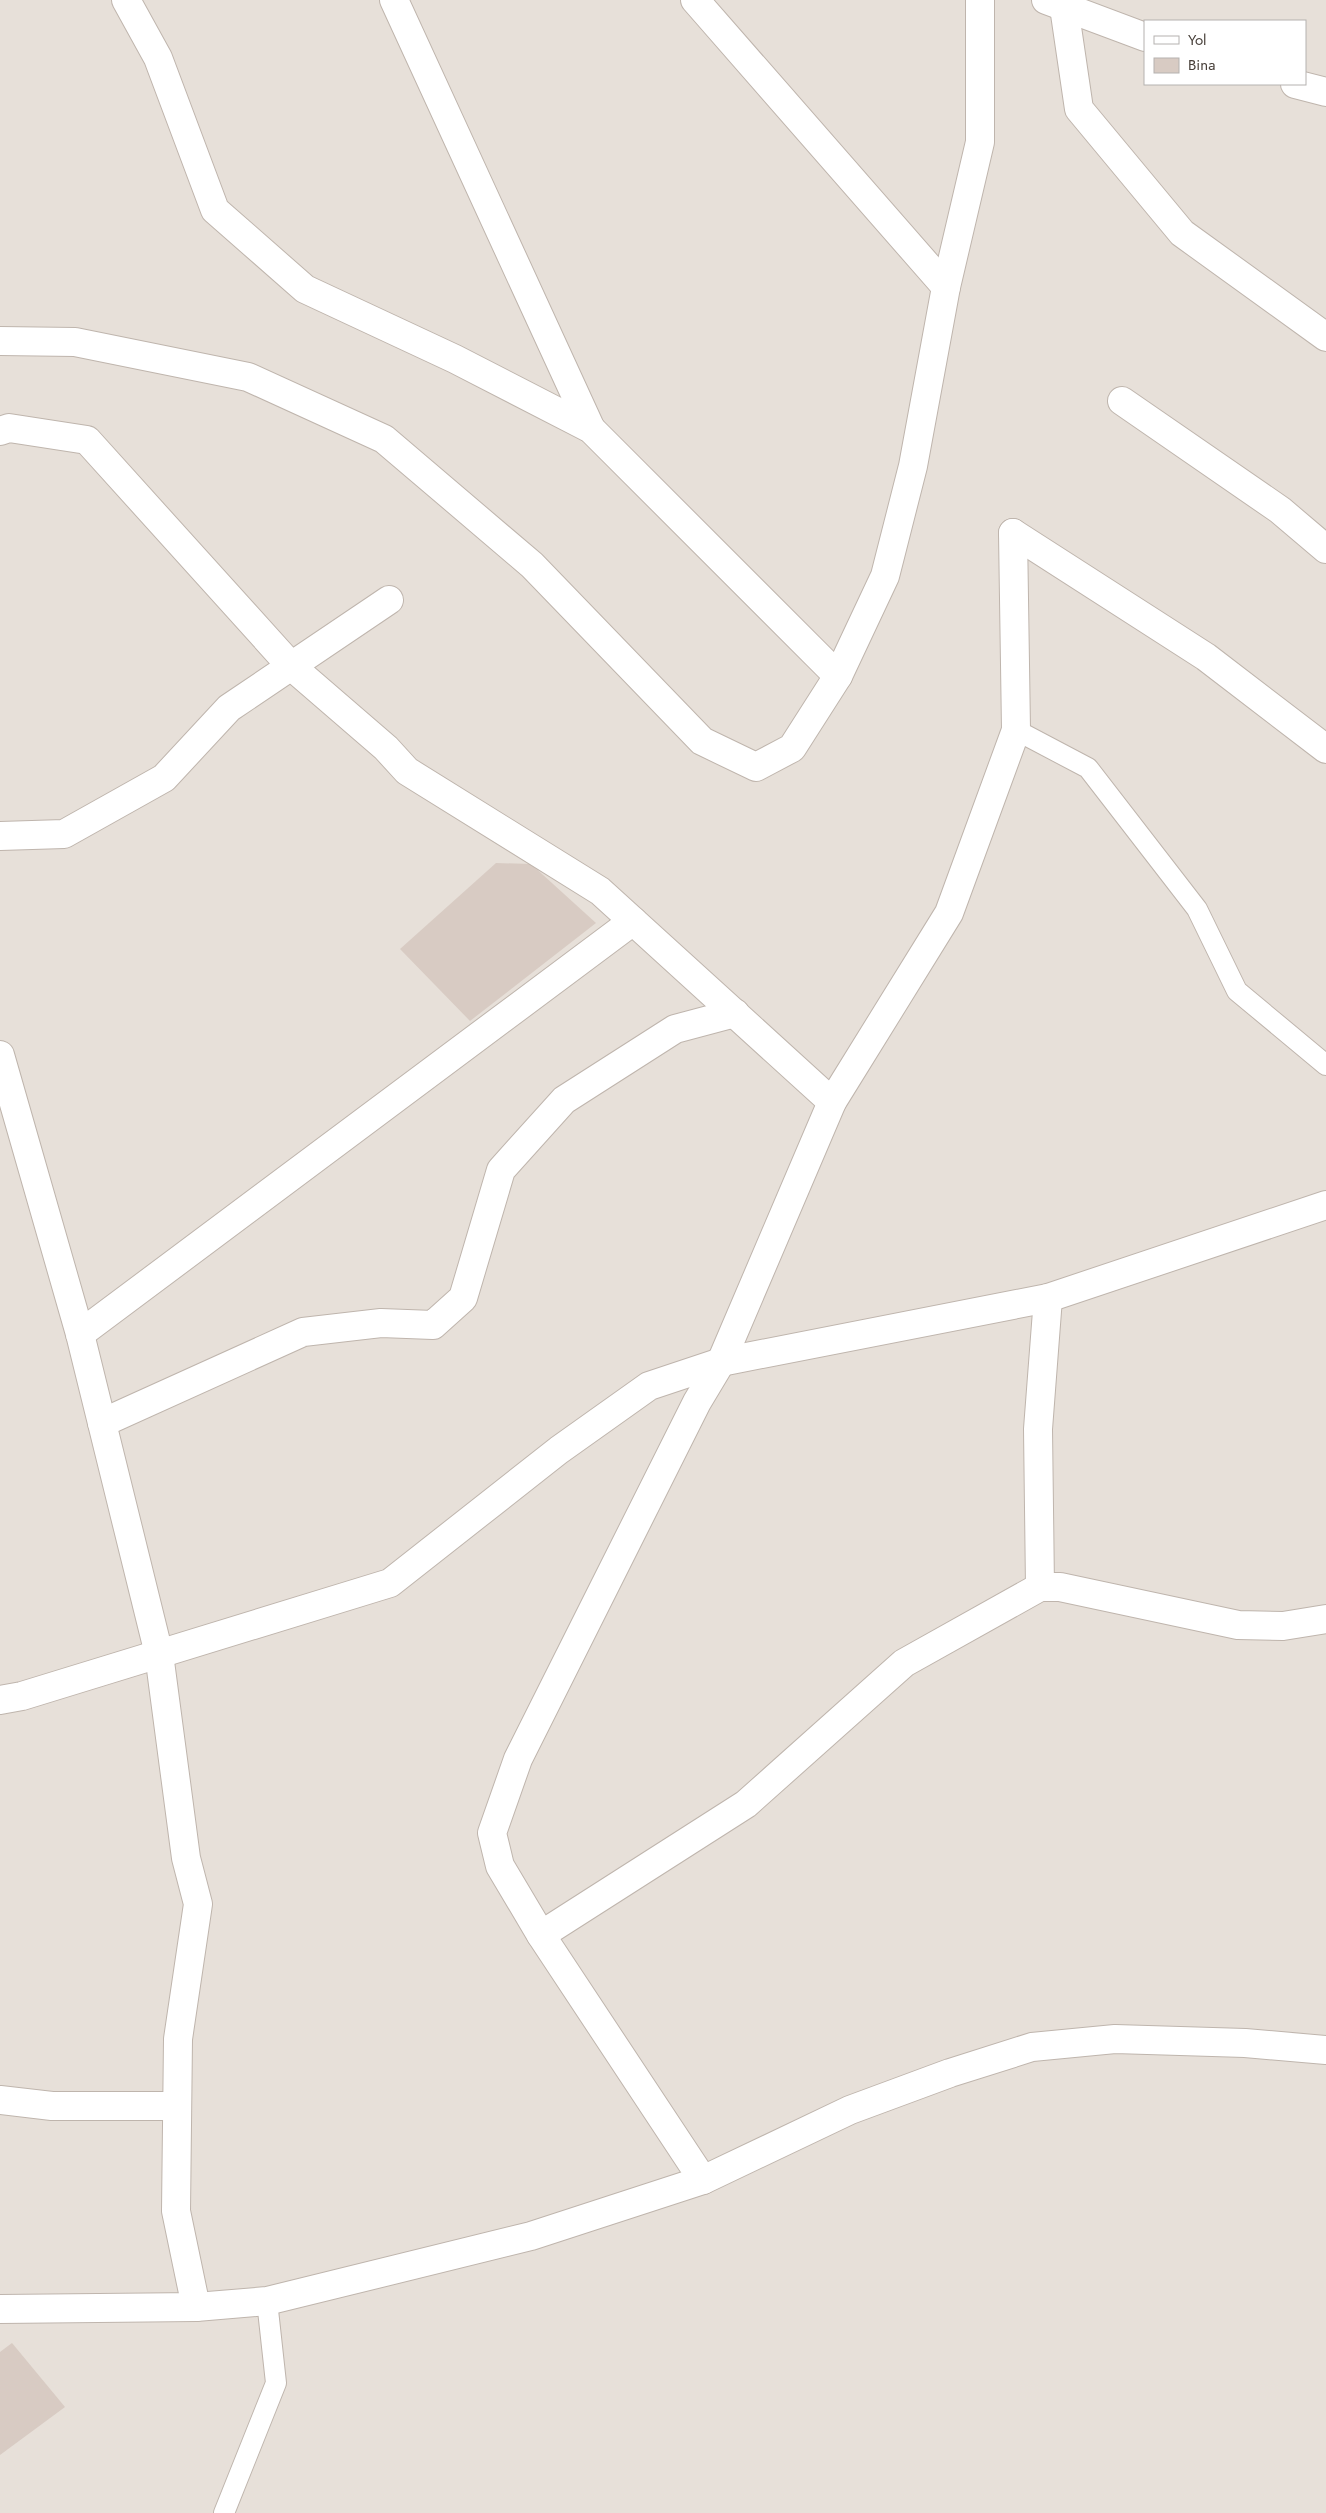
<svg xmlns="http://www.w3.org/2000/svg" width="1326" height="2513" font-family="Jost,sans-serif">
	<rect width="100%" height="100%" fill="#f4efea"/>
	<path fill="#e7e0d9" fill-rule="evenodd" d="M0,0H1326V2513H0ZM1145,21H1305V84H1145Z"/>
	<g fill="#d8cbc3">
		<polygon points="496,863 531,864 596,923 470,1021 400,949"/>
		<polygon points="12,2343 65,2407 0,2455 0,2352"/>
	</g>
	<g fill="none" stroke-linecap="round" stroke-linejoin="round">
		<g stroke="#bfb5ad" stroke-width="22">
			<g id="service">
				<polyline points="1016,730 1088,768 1197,909 1237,991 1326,1065"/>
				<polyline points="224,2513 276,2383 267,2301"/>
			</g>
		</g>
		<g stroke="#bfb5ad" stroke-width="30">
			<g id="minor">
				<polyline points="126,0 158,58 215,210 305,289 455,359 591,429 838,676"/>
				<polyline points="394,0 591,429"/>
				<polyline points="1046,0 1145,37"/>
				<polyline points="1064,7 1079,109 1182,233 1326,337"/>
				<polyline points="1295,84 1326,92"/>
				<polyline points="946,287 980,142 980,0"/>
				<polyline points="0,341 75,342 248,377 384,439 532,565 702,741 756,767 792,748 838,676 885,576 913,466 946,287 695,0"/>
				<polyline points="1122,401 1280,510 1326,549"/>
				<polyline points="0,431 9,428 87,440 291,666 386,748 407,771 600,891 832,1102"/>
				<polyline points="1013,533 1206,657 1326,749"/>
				<polyline points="0,836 64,834 164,778 229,708 389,600"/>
				<polyline points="0,1055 80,1334 159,1654 186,1858 198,1904 178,2039 176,2211 196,2307"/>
				<polyline points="80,1334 633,921"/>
				<polyline points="102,1423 303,1332 381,1323 433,1325 463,1298 501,1170 564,1100 675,1029 735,1013"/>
				<polyline points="1040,1587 1038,1429 1048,1298"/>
				<polyline points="0,1700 22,1696 390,1583 559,1450 649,1386 721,1362 1048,1298 1326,1205"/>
				<polyline points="541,1935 746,1804 904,1663 1040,1587 1060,1587 1238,1625 1283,1626 1326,1619"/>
				<polyline points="0,2100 52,2106 177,2106"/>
				<polyline points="703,2180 541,1935 500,1866 492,1833 518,1759 697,1402 721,1362 832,1102 949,913 1016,730 1013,533"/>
				<polyline points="0,2309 196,2307 267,2301 531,2236 703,2180 850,2110 950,2073 1032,2047 1115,2039 1245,2043 1326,2050"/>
			</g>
		</g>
		<use href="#service" stroke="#fff" stroke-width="20"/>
		<use href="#minor" stroke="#fff" stroke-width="28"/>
	</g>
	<rect x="1144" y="20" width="162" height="65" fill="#ffffff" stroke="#b5b2b0"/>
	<rect x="1154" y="36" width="25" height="8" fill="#ffffff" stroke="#b5b2b0"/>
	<text x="1188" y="45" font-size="15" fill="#473f39">Yol</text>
	<rect x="1154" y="58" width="25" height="15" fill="#d8cbc3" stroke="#b5b2b0"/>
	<text x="1188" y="70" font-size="15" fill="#473f39">Bina</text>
</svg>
